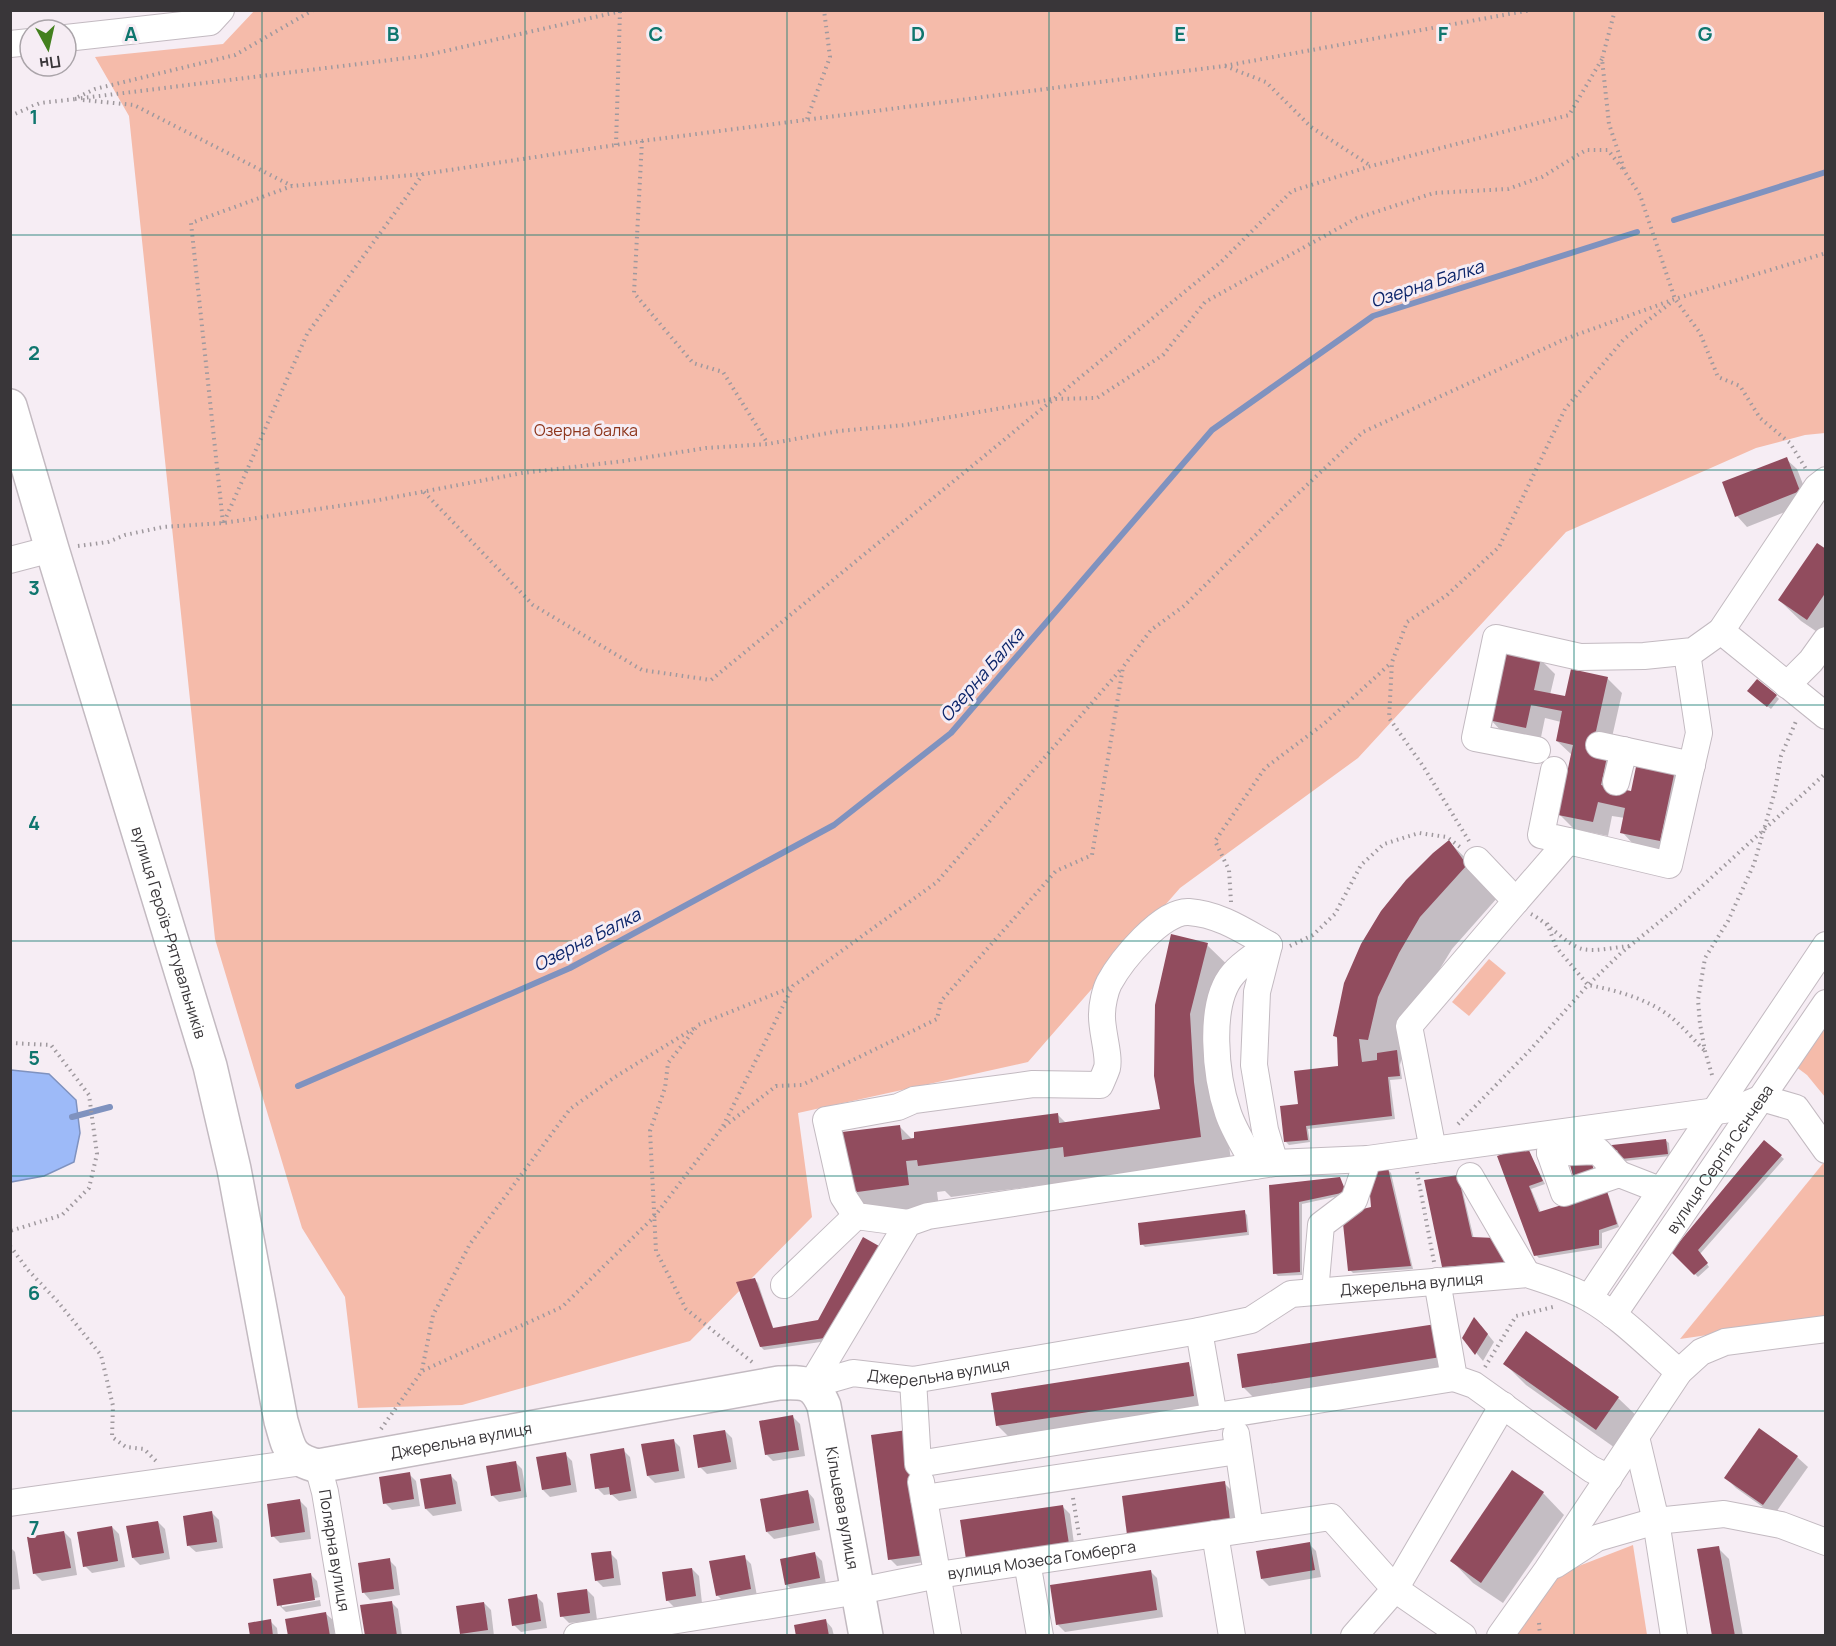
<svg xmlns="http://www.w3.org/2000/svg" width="1836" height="1646" font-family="Manrope,sans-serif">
	<rect width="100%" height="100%" fill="#f6edf4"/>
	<g fill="#f5bbaa">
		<polygon points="255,10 1825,11 1825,433 1805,435 1756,448 1566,532 1358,758 1180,888 1028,1062 798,1113 812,1217 690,1341 462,1405 358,1408 345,1297 302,1228 215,939 129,116 95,57 223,44"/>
		<polygon points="1489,959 1506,973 1469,1016 1452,1002"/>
		<polygon points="1825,1024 1825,1097 1807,1075 1795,1066"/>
		<polygon points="1825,1161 1825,1318 1680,1339"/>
		<polygon points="1633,1545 1647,1635 1514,1636 1553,1576"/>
	</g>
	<polygon fill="#9dbaf8" stroke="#7f92bf" stroke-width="1.5" points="11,1070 49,1074 76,1100 80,1133 74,1162 44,1176 11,1182"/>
	<g fill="#0003">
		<polygon points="1786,459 1797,469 1810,502 1747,527 1737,516"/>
		<polygon points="1826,550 1826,638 1801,621 1779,600"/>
		<polygon points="1540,659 1555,674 1550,695 1566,698 1607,678 1622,693 1608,755 1617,790 1632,793 1674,771 1688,786 1674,854 1636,847 1622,832 1625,818 1612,816 1608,836 1574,829 1559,814 1572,755 1557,741 1561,722 1545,718 1540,742 1504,734 1490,719"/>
		<polygon points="1752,694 1776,696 1779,699 1771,709"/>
		<polygon points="1449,842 1481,873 1498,897 1452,949 1430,985 1409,1029 1400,1065 1402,1079 1390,1080 1395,1119 1308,1129 1310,1142 1289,1145 1286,1142 1299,1106 1339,1067 1339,1040 1334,1035"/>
		<polygon points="1207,945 1239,976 1221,1047 1225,1115 1232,1168 1088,1179 951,1197 945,1191 937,1192 940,1216 883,1224 851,1192 899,1126 913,1140 1058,1115 1066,1123 1162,1110"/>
		<polygon points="1665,1140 1669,1143 1670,1156 1625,1161 1620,1153 1608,1154 1605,1151"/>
		<polygon points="1764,1142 1784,1159 1700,1254 1709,1267 1698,1277 1673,1252"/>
		<polygon points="1527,1148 1545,1184 1531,1189 1541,1213 1606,1193 1609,1196 1619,1227 1602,1233 1602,1248 1539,1258 1536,1255 1499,1157"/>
		<polygon points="1388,1170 1391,1173 1413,1269 1353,1273 1350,1270"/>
		<polygon points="1339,1179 1348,1194 1302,1204 1302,1275 1278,1276 1275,1273 1271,1186"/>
		<polygon points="1460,1180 1474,1239 1494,1239 1508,1265 1447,1270 1444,1266"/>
		<polygon points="1244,1212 1247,1215 1249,1235 1145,1247 1142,1244"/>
		<polygon points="878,1247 881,1250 835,1340 764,1350 761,1347 755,1280 758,1283 774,1330 819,1322"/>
		<polygon points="1436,1325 1462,1378 1265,1409 1243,1387"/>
		<polygon points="1481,1326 1494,1342 1483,1361 1464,1338"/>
		<polygon points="1188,1364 1210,1386 1215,1417 1019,1447 997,1425"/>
		<polygon points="1505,1364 1618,1398 1640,1419 1618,1450 1526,1385"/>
		<polygon points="793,1417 800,1424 805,1456 773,1461 766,1454"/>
		<polygon points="725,1431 732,1438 737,1469 707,1474 700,1467"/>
		<polygon points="873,1436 931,1561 897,1566 890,1559"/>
		<polygon points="673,1440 680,1447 685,1478 655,1483 648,1476"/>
		<polygon points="623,1450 630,1457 637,1498 619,1501 611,1494 604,1495 597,1488"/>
		<polygon points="565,1454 572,1461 577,1492 550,1497 543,1490"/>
		<polygon points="1797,1457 1808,1467 1774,1515 1736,1488 1726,1478"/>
		<polygon points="515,1462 522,1469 527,1497 499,1502 492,1495"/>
		<polygon points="409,1474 416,1481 420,1506 392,1510 385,1503"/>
		<polygon points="450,1475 457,1482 462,1511 433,1516 426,1509"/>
		<polygon points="1224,1483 1231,1490 1236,1527 1129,1534"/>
		<polygon points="808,1492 814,1499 820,1530 774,1539 767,1532"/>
		<polygon points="1543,1493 1564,1515 1503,1603 1473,1583 1452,1561"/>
		<polygon points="300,1501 307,1508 311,1539 280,1543 273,1536"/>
		<polygon points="1063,1507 1070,1514 1075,1551 962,1521"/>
		<polygon points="212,1513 219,1520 223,1548 196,1552 189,1546"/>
		<polygon points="158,1522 165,1529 170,1559 140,1565 133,1558"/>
		<polygon points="112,1527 119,1534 125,1567 92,1573 85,1566"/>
		<polygon points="64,1532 71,1539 77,1575 42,1581 35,1574 28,1538"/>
		<polygon points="1309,1544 1316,1551 1321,1577 1269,1586 1262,1579"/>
		<polygon points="10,1547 15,1552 20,1589 10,1590"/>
		<polygon points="1718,1548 1729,1559 1743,1636 1713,1636"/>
		<polygon points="610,1553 617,1560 621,1585 603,1587 596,1580"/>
		<polygon points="815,1554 822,1561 826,1584 793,1591 786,1584"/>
		<polygon points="744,1557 751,1564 757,1596 724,1602 717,1595"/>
		<polygon points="389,1560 396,1567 400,1595 370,1600 364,1593"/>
		<polygon points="692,1569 699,1576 702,1603 674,1607 667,1600"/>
		<polygon points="1150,1571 1157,1578 1163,1617 1065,1632 1058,1625"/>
		<polygon points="310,1574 317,1581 320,1597 282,1604 282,1607 320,1600 321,1606 286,1612 279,1605"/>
		<polygon points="587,1590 594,1597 597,1620 569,1623 562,1616"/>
		<polygon points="536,1596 543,1603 547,1628 521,1632 514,1625"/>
		<polygon points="391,1602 398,1609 402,1636 366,1636"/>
		<polygon points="484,1603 491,1610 494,1636 464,1636 461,1633"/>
		<polygon points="326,1614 333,1620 335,1636 289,1636"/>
		<polygon points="270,1621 277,1628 278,1636 252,1636"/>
		<polygon points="826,1621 832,1628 834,1636 797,1636"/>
	</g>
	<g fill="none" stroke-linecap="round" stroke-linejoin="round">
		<g stroke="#7f92bf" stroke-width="6">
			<polyline points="1674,220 1826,172"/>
			<polyline points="298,1086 570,968 834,825 951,733 1212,430 1373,316 1637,232"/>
			<polyline points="72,1117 110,1107"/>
		</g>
	</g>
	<g fill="#914c5e">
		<polygon points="1787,457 1800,491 1735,517 1722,482"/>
		<polygon points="1817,543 1826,549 1826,592 1807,620 1778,600"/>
		<polygon points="1503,650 1541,658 1534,690 1565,696 1571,669 1608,677 1592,749 1608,752 1601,785 1631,791 1637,762 1675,770 1660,841 1620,833 1625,808 1598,802 1593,822 1558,815 1573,745 1556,741 1562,711 1531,705 1526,728 1488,720"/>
		<polygon points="1757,679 1777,695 1767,707 1747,691"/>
		<polygon points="1449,840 1467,865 1420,917 1399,953 1378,997 1368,1040 1359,1039 1362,1062 1377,1060 1377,1053 1397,1050 1400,1076 1388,1077 1392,1116 1306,1126 1308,1140 1284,1142 1280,1106 1298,1104 1294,1071 1338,1066 1337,1037 1333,1036 1344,983 1361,944 1381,911 1406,880 1433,853"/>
		<polygon points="1171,934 1208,943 1190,1014 1194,1082 1201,1137 1064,1157 1063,1147 918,1166 917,1160 906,1161 909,1185 850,1193 842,1132 900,1125 902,1140 914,1138 914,1132 1058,1113 1059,1123 1160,1109 1154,1076 1155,1005"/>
		<polygon points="1666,1139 1668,1154 1621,1159 1617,1150 1604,1152 1603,1146"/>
		<polygon points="1764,1140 1782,1155 1698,1250 1708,1263 1694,1275 1671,1252"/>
		<polygon points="1527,1146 1543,1181 1529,1186 1539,1212 1607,1191 1617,1224 1599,1230 1599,1245 1534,1256 1497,1156"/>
		<polygon points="1590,1155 1594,1171 1573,1176 1569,1161"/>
		<polygon points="1388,1168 1411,1266 1348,1271 1342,1214 1371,1207 1368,1171"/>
		<polygon points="1458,1175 1472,1237 1495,1238 1506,1262 1442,1267 1424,1180"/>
		<polygon points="1340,1177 1346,1192 1299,1202 1300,1272 1273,1274 1269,1185"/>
		<polygon points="1245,1210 1247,1232 1140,1245 1138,1223"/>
		<polygon points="863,1237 879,1246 832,1337 760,1347 736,1282 755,1278 773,1328 818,1320"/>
		<polygon points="1474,1317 1488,1334 1475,1355 1462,1338"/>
		<polygon points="1436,1324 1441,1357 1242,1388 1237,1354"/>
		<polygon points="1526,1331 1619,1397 1596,1430 1503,1364"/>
		<polygon points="1189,1362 1194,1396 996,1426 991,1393"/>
		<polygon points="793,1415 799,1450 765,1455 759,1421"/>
		<polygon points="1759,1428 1798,1456 1763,1505 1724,1478"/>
		<polygon points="725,1430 731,1462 698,1468 693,1435"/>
		<polygon points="907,1430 925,1555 888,1560 871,1435"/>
		<polygon points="674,1439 679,1471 647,1476 641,1444"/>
		<polygon points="624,1448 631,1491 610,1495 609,1487 595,1489 590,1454"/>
		<polygon points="566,1452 571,1485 542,1490 536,1457"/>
		<polygon points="516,1461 521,1491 491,1496 486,1466"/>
		<polygon points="1512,1470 1544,1492 1481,1583 1450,1561"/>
		<polygon points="410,1472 414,1499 383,1504 379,1477"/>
		<polygon points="451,1474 456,1504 425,1509 420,1479"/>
		<polygon points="1225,1481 1230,1520 1127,1535 1122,1496"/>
		<polygon points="808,1490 814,1523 766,1532 760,1499"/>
		<polygon points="300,1499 305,1532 271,1537 267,1504"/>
		<polygon points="1063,1505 1069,1544 966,1559 960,1520"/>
		<polygon points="212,1511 217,1542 187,1546 183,1516"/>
		<polygon points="158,1521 164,1553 132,1558 126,1526"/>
		<polygon points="112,1526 118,1561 83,1567 77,1532"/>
		<polygon points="64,1531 71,1568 33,1574 27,1537"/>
		<polygon points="1310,1542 1315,1570 1261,1579 1256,1551"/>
		<polygon points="1719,1546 1735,1636 1712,1636 1697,1549"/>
		<polygon points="611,1551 614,1578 595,1581 591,1553"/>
		<polygon points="815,1552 820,1578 785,1585 780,1559"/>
		<polygon points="745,1555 751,1589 716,1596 709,1561"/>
		<polygon points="390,1558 394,1589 362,1593 358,1563"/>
		<polygon points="692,1568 696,1596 666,1601 662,1572"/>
		<polygon points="1151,1570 1157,1610 1056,1625 1050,1585"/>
		<polygon points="311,1573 315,1600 277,1606 273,1579"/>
		<polygon points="587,1589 590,1613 560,1617 557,1593"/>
		<polygon points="537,1594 541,1621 512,1626 508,1599"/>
		<polygon points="392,1601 397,1636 365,1636 360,1605"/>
		<polygon points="484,1602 488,1630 460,1634 456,1606"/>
		<polygon points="326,1612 330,1636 288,1636 285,1619"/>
		<polygon points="271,1619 273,1636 250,1636 248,1623"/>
		<polygon points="826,1619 829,1636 796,1636 794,1625"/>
	</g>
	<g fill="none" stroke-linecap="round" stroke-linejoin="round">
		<g stroke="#c3bac1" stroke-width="28">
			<g id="minor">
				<polyline points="66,38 210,22 221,10"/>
				<polyline points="10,44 30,42"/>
				<polyline points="1826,480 1817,487 1721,631 1826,716"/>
				<polyline points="10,560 52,549"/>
				<polyline points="1787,685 1811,661 1826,640"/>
				<polyline points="1599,745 1692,765"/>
				<polyline points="1537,750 1475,738 1496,638 1580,657 1644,656 1693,651 1721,631"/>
				<polyline points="1554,770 1541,835 1568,841"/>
				<polyline points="1616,782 1624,750"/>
				<polyline points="1516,901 1568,841 1669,865 1699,733 1687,653"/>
				<polyline points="1553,1134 1550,1153 1564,1193 1619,1174 1660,1190"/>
				<polyline points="1433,1150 1409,1026 1516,901 1477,860"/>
				<polyline points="1550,1153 1598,1151 1619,1174"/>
				<path d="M1255,1166C1246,1149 1234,1131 1228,1113C1216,1078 1207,1004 1233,974C1242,963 1258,954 1269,945"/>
				<polyline points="1470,1176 1527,1274"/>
				<path d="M908,1223L856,1216L843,1196L826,1120L898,1107L914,1100L1033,1084L1100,1085C1102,1080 1105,1074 1107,1068C1110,1056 1101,1029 1102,1014C1102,1005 1105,991 1109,983C1121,961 1162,910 1189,912C1219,914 1244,931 1269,945L1257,992L1254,1065L1265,1130L1275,1163"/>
				<polyline points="1437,1281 1454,1378 1474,1385 1591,1469 1609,1478"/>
				<polyline points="784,1285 856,1216"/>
				<polyline points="1315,1292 1321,1225 1354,1200 1368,1159"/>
				<polyline points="1589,1298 1826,945"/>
				<path id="s1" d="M1613,1315L1826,1003"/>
				<polyline points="1199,1331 1214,1417"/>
				<polyline points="913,1380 918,1464 1454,1378"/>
				<polyline points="811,1385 908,1223 928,1216 1275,1163 1368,1159 1738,1108 1762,1098 1796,1108 1826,1150"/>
				<path id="s2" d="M811,1385L853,1373L913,1380L1199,1331L1251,1320L1291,1294L1527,1274C1548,1281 1569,1287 1588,1298C1620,1316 1651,1348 1679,1372"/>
				<polyline points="1236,1434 1250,1529"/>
				<polyline points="1636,1437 1656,1521 1674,1636"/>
				<path id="s3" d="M318,1466L325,1492L349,1636"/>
				<polyline points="921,1482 948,1636"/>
				<polyline points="924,1498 1238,1451"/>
				<polyline points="10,1503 303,1462"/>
				<polyline points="1215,1534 1232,1636"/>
				<polyline points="1027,1562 1040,1636"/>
				<polyline points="1555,1565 1597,1538 1656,1521 1724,1514 1781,1525 1826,1542"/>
				<path id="s4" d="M577,1636L859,1591L938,1575L1331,1517L1395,1589L1463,1636"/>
				<polyline points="1354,1636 1395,1589 1503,1405"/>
				<polyline points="1500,1636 1547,1570 1679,1372 1701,1352 1725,1342 1826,1329"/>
			</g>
		</g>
		<g stroke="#c3bac1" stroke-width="36">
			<g id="major">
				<path id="s5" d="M10,406L52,549L210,1066L234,1169L281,1421C289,1447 288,1459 318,1466L779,1383C803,1382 814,1381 824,1406L866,1636"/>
			</g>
		</g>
		<g stroke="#9f999e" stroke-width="4" stroke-dasharray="1.5 4.5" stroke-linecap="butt">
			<polyline points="1615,10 1602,59 1609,124 1625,172 1640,195 1675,299 1700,333 1718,377 1740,386 1760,418 1790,443 1806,469"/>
			<polyline points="1225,66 1266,82 1311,127 1371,166"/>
			<polyline points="78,97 95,89 235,55 313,10"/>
			<polyline points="75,99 423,56 626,10"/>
			<polyline points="83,100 134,105 292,186"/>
			<polyline points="10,116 40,103 76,99"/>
			<polyline points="807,119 830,57 824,10"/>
			<polyline points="642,141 634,293 693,363 723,372 768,444"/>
			<polyline points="616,145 620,11"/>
			<polyline points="424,492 533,605 642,670 711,680 1221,262 1292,191 1371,166 1569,115 1602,59"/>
			<polyline points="224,522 307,334 423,174"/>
			<polyline points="223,523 191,223 292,186 423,174 642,141 1224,66 1531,10"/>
			<polyline points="78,546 108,542 125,535 163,527 223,523 379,500 522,473 624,461 706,448 768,444 839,431 905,425 1053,399 1097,398 1163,355 1205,302 1357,218 1434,193 1508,189 1542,177 1586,150 1608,150 1625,172"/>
			<polyline points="1469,841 1423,766 1389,718 1392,662 1407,622 1447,595 1499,547 1565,409 1624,339 1673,301"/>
			<polyline points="1231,902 1229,870 1215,841 1265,768 1325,723 1391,663"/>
			<path d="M1531,914C1547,922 1567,945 1582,949C1597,952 1615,947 1630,946"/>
			<path d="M1547,923L1556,947L1588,985C1616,990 1648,999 1671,1017C1683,1027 1693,1039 1704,1050"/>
			<polyline points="1290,946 1313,935 1335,914 1361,865 1384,844 1419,833 1447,837 1460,847"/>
			<polyline points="10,1043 51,1045 89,1095 97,1154 89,1188 62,1215 10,1231"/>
			<polyline points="1712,1075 1705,1051 1700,1024 1698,1000 1705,958 1728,921 1754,864 1775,791 1781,756 1797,719"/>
			<polyline points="1458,1124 1531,1049 1588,985 1621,953 1689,898 1826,773"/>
			<polyline points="723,1126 793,986 937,882 1122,668"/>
			<polyline points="1417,1172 1434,1262"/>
			<polyline points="10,1246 28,1270 58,1302 101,1355 113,1406 112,1437 126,1447 144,1449 157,1462"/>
			<polyline points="752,1362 686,1309 656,1251 650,1131 665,1088 668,1063 698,1025 792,987"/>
			<polyline points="1485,1367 1516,1316 1553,1307"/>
			<polyline points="422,1370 433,1315 470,1244 570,1109 615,1077 696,1027"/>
			<polyline points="381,1429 422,1371 562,1307 654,1217 721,1129 776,1086 802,1085 937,1019 941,1001 1056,871 1092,855 1123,667 1151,630 1184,606 1288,503 1363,432 1565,339 1675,299 1826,253"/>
			<polyline points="1073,1498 1079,1535"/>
			<polyline points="1539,1623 1540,1636"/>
		</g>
		<use href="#minor" stroke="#fff" stroke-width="26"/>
		<use href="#major" stroke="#fff" stroke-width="33"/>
	</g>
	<path fill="none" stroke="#0f766e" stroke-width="1.5" stroke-opacity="0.55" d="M262,10V1636M525,10V1636M787,10V1636M1049,10V1636M1311,10V1636M1574,10V1636M10,235H1826M10,470H1826M10,705H1826M10,941H1826M10,1176H1826M10,1411H1826"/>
	<g text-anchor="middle" stroke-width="6" stroke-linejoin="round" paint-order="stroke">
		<g font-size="16" fill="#8d351b" stroke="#f6edf4">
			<text x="586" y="436">Озерна балка</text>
		</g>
		<g font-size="16" fill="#393639" stroke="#f6edf4">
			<text dy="6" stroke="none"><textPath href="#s5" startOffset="550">вулиця Героїв-Рятувальників</textPath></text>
			<text dy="6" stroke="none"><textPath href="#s1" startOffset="189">вулиця Сергія Сєнчева</textPath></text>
			<text dy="6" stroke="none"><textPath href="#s2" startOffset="616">Джерельна вулиця</textPath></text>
			<text dy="6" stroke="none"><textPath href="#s2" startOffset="130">Джерельна вулиця</textPath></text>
			<text dy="6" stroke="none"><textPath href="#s5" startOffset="1260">Джерельна вулиця</textPath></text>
			<text dy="6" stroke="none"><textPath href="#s5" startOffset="1743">Кільцева вулиця</textPath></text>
			<text dy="6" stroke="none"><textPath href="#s3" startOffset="86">Полярна вулиця</textPath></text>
			<text dy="6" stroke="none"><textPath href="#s4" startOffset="471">вулиця Мозеса Гомберга</textPath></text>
		</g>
		<g font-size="18" font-style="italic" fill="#0d266b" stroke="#f6edf4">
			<text transform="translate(1427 284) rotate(-18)" y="6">Озерна Балка</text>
			<text transform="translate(982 675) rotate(-49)" y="6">Озерна Балка</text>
			<text transform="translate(587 940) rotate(-27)" y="6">Озерна Балка</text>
		</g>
	</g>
	<g font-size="20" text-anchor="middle" font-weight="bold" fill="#0f766e" stroke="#f6edf4" stroke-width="6" stroke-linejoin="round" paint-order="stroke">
		<text x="131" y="41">A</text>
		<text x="393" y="41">B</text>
		<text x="656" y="41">C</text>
		<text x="918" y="41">D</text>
		<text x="1180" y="41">E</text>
		<text x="1443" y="41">F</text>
		<text x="1705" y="41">G</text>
		<text x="34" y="124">1</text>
		<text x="34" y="360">2</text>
		<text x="34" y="595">3</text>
		<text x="34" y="830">4</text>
		<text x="34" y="1065">5</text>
		<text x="34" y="1300">6</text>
		<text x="34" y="1535">7</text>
	</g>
	<rect width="1836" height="1646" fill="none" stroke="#393639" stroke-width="24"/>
	<g transform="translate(48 48) rotate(172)"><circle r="28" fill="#f6edf4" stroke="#aaa4a9" stroke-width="1.5"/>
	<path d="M0-4.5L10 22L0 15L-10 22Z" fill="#43801e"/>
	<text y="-9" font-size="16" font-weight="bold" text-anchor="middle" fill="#393639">Пн</text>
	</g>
</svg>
